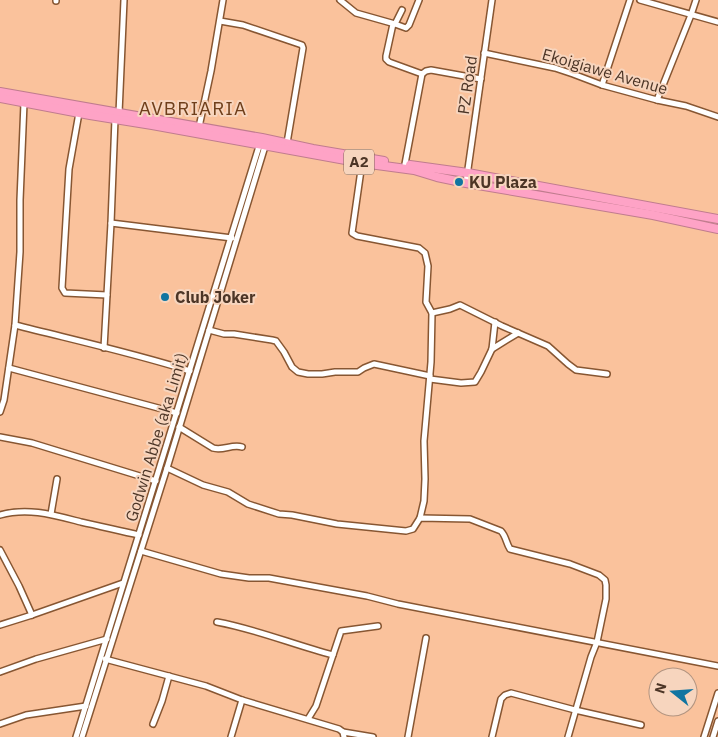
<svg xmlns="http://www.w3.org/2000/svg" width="718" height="737" font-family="'IBM Plex Sans',sans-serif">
	<rect width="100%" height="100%" fill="#fac29c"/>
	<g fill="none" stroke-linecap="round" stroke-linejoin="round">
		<g stroke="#875632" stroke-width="8">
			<g id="minor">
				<polyline points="340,0 356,13 395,24 406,28 409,25 419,0"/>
				<polyline points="640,0 718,22"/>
				<polyline points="56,1 56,0"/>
				<polyline points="220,21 243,25 302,45 303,48 287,143"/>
				<polyline points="393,24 386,56 386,59 389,62 422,74 426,71 431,70 481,79"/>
				<polyline points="395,24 402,10"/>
				<polyline points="484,53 555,68 573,74 602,85 657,100 686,106 718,117"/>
				<polyline points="602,85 630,0"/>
				<polyline points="657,100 691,15 696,0"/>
				<polyline points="79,113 69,169 62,288 65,293 107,295"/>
				<polyline points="119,113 124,0"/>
				<polyline points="199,127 211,71 223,0"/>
				<polyline points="362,163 352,233 357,236 419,248 425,253 428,266 426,302 432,313 431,362 424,441 425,479 424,501 420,518"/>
				<polyline points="405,164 422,74"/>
				<polyline points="466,183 492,0"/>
				<polyline points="111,223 232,238"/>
				<polyline points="432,313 450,309 460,305 502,326 548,346 568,364 576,370 607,374"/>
				<path d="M15,325C74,340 133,353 190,371"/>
				<polyline points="209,330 224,334 234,334 272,340 276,341 284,352 292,367 298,372 308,374 322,374 335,372 358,372 364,368 374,364 430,376"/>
				<polyline points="104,348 111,223 115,119"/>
				<polyline points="492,349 518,333"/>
				<polyline points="9,368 177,413"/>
				<polyline points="430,379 461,383 475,382 481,372 492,349 495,322"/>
				<polyline points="0,412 4,400 15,325 20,252 20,200 24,103"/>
				<path d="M179,427L213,448C223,451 232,444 242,447"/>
				<polyline points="0,437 32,443 156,481"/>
				<path d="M167,468L203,485L228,492L248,504L279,514L292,515L337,524L406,531L413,529L420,518L470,519L501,531C506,536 506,543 510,549L570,564L599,575L605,580L606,585V599L597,642L591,657L568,737"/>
				<polyline points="51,514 57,479"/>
				<path d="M0,515C28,507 54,515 81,522C100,526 120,531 139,535"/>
				<polyline points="0,550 19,586 32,615"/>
				<polyline points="141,551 221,574 249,578 269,578 367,596 398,604 718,666"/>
				<path d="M217,622C256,629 294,645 333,655L316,706L308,719"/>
				<polyline points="0,625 32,615 123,583"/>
				<polyline points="333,655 341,631 378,626"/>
				<polyline points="105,659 206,686 242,700 339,729 343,732 344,737"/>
				<polyline points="0,672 36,659 107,639"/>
				<polyline points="0,724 26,715 86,706"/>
				<polyline points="153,724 162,701 169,676"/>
				<polyline points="343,732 373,737"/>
				<polyline points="76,737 260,143"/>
				<polyline points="82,737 167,468 266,143"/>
				<polyline points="231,737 242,700"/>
				<polyline points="408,737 426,638"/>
				<polyline points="492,737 501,699 505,695 511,693 575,710 641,725"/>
				<polyline points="704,737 718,693"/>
				<polyline points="713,737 718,721"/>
			</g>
		</g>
		<g stroke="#c07c8e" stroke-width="10">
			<g id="highway">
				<polyline points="0,92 262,138 313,149 384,161"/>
				<polyline points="0,98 90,115 152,125 362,163 414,170 437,177 466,183 653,215 718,229"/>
				<polyline points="410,165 468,173 718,219"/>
			</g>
		</g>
		<use href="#minor" stroke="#fff" stroke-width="5"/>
		<use href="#highway" stroke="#fea3c6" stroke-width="8"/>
	</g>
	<g fill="#1175a1" stroke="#f7d5be" stroke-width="2">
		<circle cx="459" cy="182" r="5"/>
		<circle cx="165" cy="297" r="5"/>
	</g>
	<g text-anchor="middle" stroke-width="4" stroke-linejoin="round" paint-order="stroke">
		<rect fill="#f7d5be" stroke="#7f6554" stroke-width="1" x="344" y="149.5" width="30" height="25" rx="4"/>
		<g font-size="15" font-weight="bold" fill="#4c3526">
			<text x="359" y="167">A2</text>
		</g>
		<g font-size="16" fill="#4c3526" stroke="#f7d5be">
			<text transform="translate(605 71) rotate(16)" y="6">Ekoigiawe Avenue</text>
			<text transform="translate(467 85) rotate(-82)" y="6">PZ Road</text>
			<text transform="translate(156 437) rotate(-73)" y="6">Godwin Abbe (aka Limit)</text>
		</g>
		<g font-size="16" font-weight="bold" fill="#4c3526" stroke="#f7d5be" text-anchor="start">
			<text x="469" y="188">KU Plaza</text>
			<text x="175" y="303">Club Joker</text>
		</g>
		<g font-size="19" letter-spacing="1" fill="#6f3f1b" stroke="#f7d5be">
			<text x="193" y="115">AVBRIARIA</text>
		</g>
	</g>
	<g transform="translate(673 692) rotate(287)"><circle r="24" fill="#f7d5be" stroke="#b39581"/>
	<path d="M0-4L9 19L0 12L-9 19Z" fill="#1175a1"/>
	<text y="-8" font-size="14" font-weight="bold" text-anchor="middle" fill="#4c3526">N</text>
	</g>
</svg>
